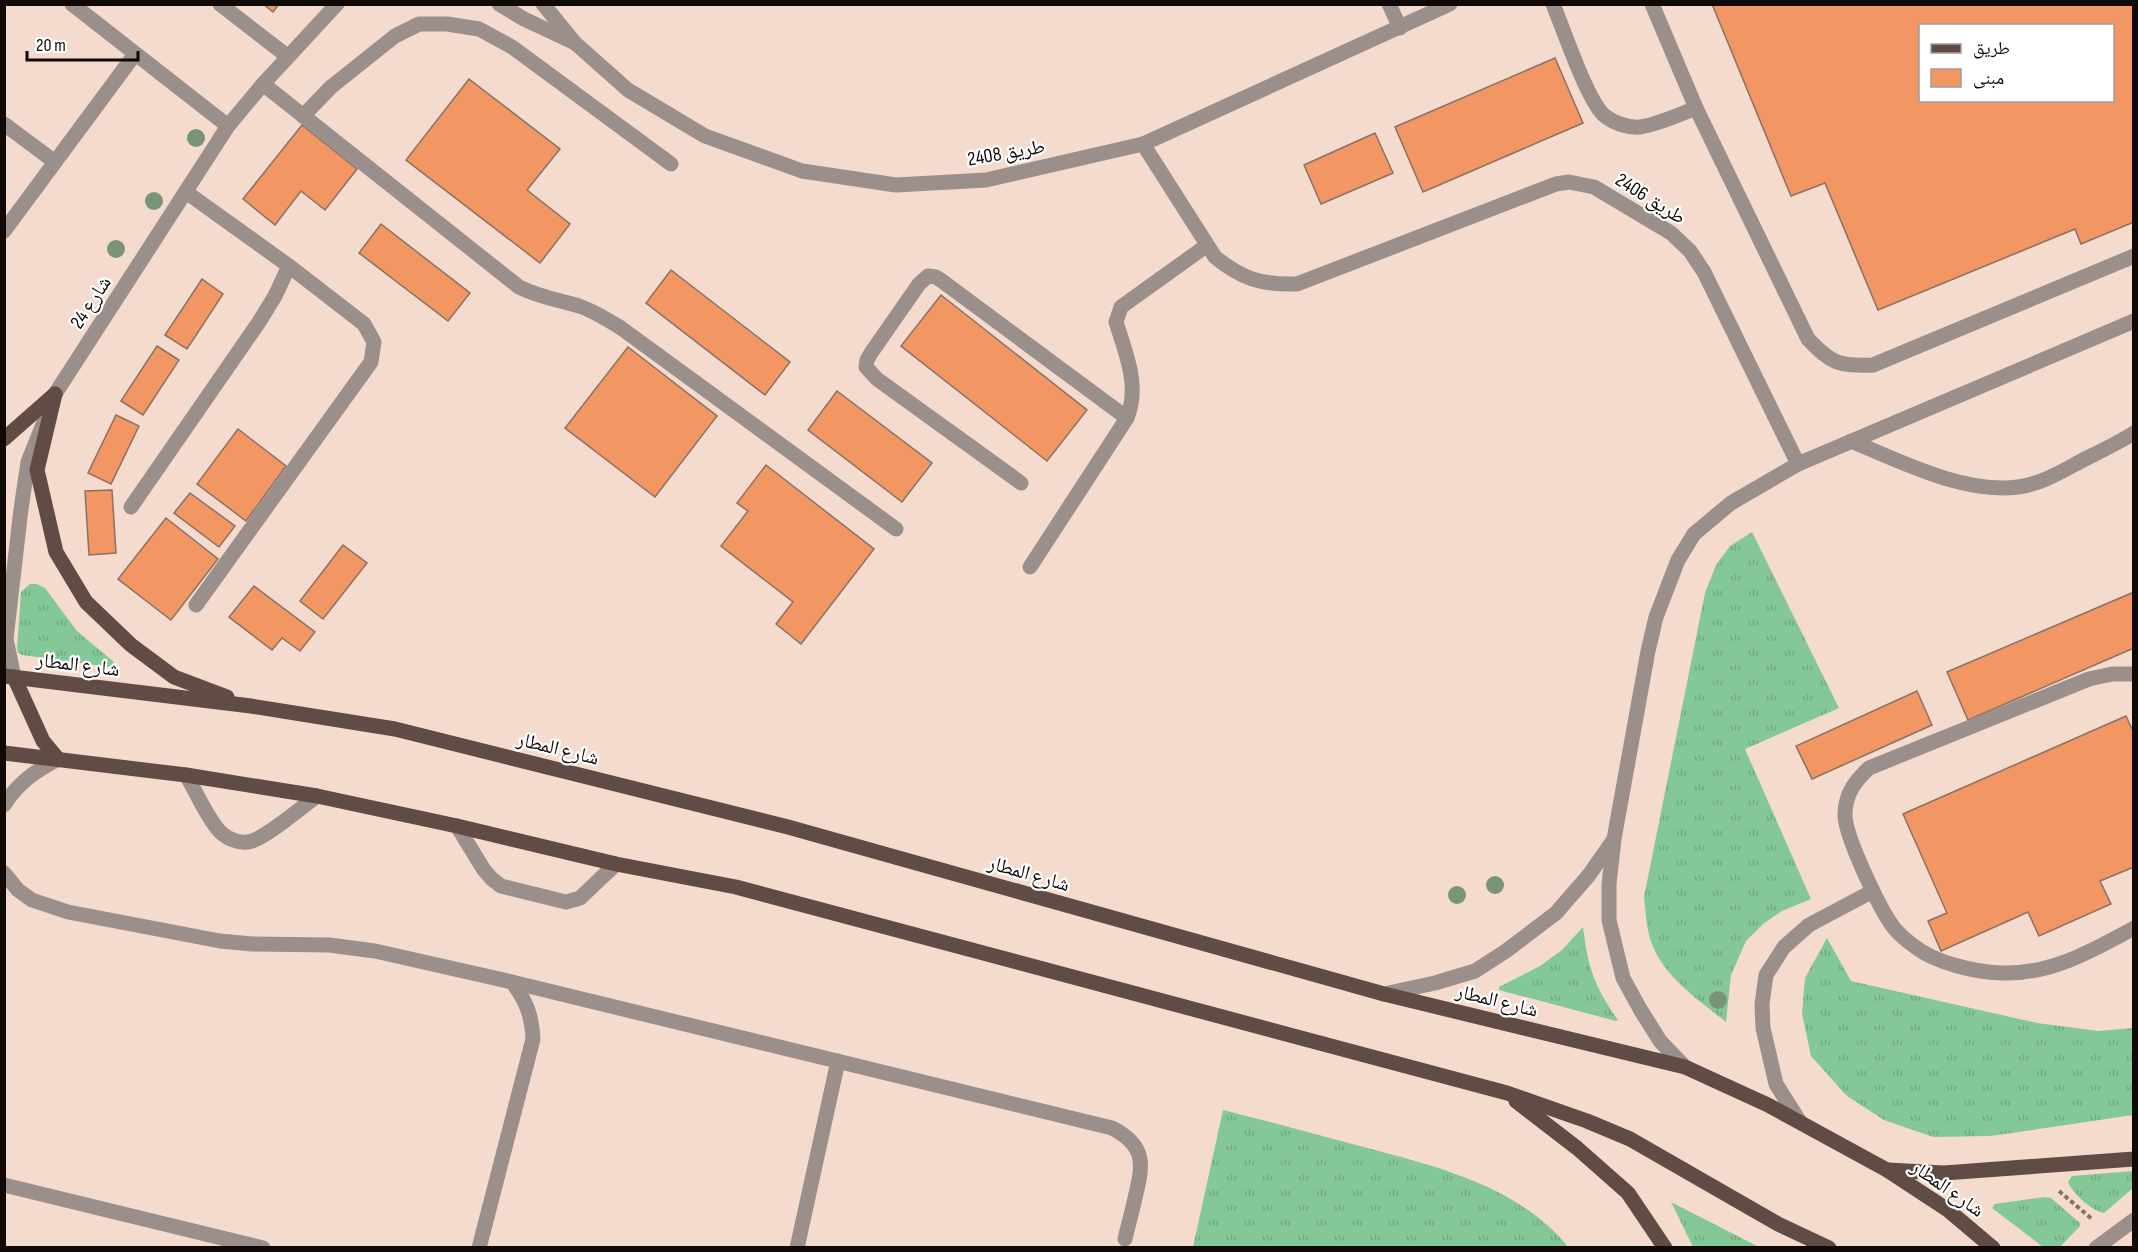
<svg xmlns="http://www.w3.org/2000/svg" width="2138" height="1252" font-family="'Sofia Sans Condensed','Noto Naskh Arabic',sans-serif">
	<defs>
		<pattern id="grass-tufts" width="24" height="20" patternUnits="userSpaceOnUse" patternTransform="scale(1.5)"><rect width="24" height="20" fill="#84c897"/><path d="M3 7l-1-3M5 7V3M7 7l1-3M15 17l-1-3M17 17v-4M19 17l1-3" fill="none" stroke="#71aa81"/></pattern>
	</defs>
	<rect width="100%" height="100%" fill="#f5dbce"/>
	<g fill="url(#grass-tufts)">
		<path d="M1752,532L1839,708L1745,749L1811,899L1782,911L1763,924L1746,941L1731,975L1726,1022C1700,1001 1664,977 1652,944C1646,930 1646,912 1644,897L1705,593L1716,565L1730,546Z"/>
		<polygon points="30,584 37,584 45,588 77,631 114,662 113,665 110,667 22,655 18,653 17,648 21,592"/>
		<path d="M1583,927C1588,967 1594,986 1618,1020L1616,1021L1499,990V987L1540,966L1562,950Z"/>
		<polygon points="1827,938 1851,981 2037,1023 2098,1031 2133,1028 2133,1115 1991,1136 1933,1137 1884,1120 1847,1096 1811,1056 1802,1014 1805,978"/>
		<path d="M1223,1110C1267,1121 1312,1133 1356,1145C1431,1165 1517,1184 1568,1247H1193Z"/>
		<path d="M2133,1171V1188L2104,1213C2092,1211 2073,1194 2068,1182L2072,1176Z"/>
		<polygon points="2044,1197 2051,1198 2080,1223 2080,1226 2060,1247 2043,1247 1992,1208 1995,1204"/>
		<polygon points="1671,1202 1759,1247 1693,1247"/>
	</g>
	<g fill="#f29663" stroke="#887165" stroke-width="1.5" fill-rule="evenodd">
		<polygon points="263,4 279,4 273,12"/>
		<path d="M1712,4H2134V222L2081,244L2075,229L1878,310L1825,183L1791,196ZM1920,26H2112V100H1920Z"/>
		<polygon points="1555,58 1583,123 1423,192 1395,127"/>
		<polygon points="469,79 560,149 527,190 570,224 540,263 406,160"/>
		<polygon points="302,125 357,169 325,210 301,191 275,225 243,199"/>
		<polygon points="1375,133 1393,173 1321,204 1304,165"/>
		<polygon points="381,224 470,293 448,321 359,253"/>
		<polygon points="671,270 790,362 765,395 646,303"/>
		<polygon points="202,279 223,294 187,349 165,335"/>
		<polygon points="941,295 1087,410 1047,461 901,346"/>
		<polygon points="157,346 179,360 143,415 121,401"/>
		<polygon points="628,347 717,416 655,497 565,428"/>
		<polygon points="837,391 932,463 902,502 808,430"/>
		<polygon points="116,415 139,426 111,484 88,473"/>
		<polygon points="238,429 286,466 246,521 197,484"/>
		<polygon points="766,465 874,549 801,644 776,624 793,602 721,546 748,511 737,503"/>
		<polygon points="112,490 116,553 89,555 85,491"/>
		<polygon points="190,493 235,526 219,547 174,513"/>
		<polygon points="166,518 218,559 171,620 118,579"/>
		<polygon points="343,545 367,563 323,619 300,601"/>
		<polygon points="254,586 315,632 300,651 282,638 272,650 229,617"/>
		<polygon points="2134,592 2134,648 1968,720 1947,672"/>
		<polygon points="1917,691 1932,725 1812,779 1796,746"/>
		<polygon points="2126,716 2134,733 2134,867 2100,881 2111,904 2039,936 2028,912 1941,951 1928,921 1947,913 1903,814"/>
	</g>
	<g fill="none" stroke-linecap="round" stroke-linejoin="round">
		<polyline stroke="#84736b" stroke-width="4" stroke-dasharray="4.5 3" stroke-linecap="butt" points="2059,1191 2092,1219"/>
		<g stroke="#9b8f8b" stroke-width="15">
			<polyline points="72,4 228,126"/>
			<polyline points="220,4 287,56"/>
			<polyline points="1389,4 1400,28"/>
			<path d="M1553,4C1563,28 1588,103 1605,116C1614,123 1628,128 1640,127C1659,124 1678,115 1696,108"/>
			<path d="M1652,4L1696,108L1808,339C1832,364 1838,366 1873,365L2134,256"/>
			<path d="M263,84L519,287C539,297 558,300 579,306C594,311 608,320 621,328L896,529"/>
			<polyline points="303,116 331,87 395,36 419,24 447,24 479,29 512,47 671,164"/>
			<polyline points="4,124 55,162"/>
			<polyline points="186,192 289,266 364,324 374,342 371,362 196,605"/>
			<polyline points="4,231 135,54"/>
			<path d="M1851,441C1900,461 1963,494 2018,487C2042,484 2064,470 2085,459C2101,451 2118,443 2134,433"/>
			<polyline points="1021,483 877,379 866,367 867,360 871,353 919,284 928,276 936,277 942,281 1127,418"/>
			<polyline points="131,507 259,322 275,296 289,266"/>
			<path d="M1030,567L1127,418C1140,386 1126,354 1116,322L1121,307L1206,246"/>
			<path d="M2134,674H2112L2089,679L1869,768C1855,781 1845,794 1845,815C1845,836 1880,910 1894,928C1899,934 1907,941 1914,946C1935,963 1975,972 2001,973C2050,975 2092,951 2134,928"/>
			<path d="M186,775C196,792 204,811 216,827C224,838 239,845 252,841C268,836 302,807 317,796"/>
			<path d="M4,805C18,783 35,771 58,759"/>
			<polyline points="457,826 484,870 492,879 501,886 566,902 580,898 616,864"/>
			<path d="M4,873L18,890L32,900L68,912L220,941L252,944L329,945L375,951L512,982L1112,1128C1147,1146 1143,1165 1135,1198C1132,1212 1128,1226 1125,1239"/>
			<polyline points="1800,1122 1776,1084 1763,1028 1762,1004 1766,975 1784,947 1809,925 1873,891"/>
			<polyline points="4,1185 263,1248"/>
			<path d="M479,1248L533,1039C532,1016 526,1000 512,982"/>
			<polyline points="797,1248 838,1061"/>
		</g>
		<g stroke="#9b8f8b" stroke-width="15">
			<polyline points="499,4 524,19 573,42"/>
			<polyline points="543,4 575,43 628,90 705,136 802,171 896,185 986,180 1143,144 1450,4"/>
			<path d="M1143,144L1215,257C1242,279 1261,285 1297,284L1556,184L1569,182L1594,187L1671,233L1690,251L1704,272L1798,464"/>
			<polyline points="14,677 6,639 21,509 28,462 55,394 228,126 263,84 337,4"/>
			<polyline points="1384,994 1435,983 1475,971 1506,951 1556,913 1589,875 1612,842"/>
			<polyline points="1685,1067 1660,1041 1640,1009 1623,978 1609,920 1609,884 1614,839 1648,651 1656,617 1678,560 1694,534 1731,503 1798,464 2134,321"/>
			<polyline points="2096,1248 2134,1220"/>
		</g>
		<g stroke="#604c45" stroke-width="15">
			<polyline points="55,394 37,470 56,552 86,602 131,645 174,677 227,697"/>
			<polyline points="4,439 55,394"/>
			<polyline points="4,676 251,706 395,729 788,827 1384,994 1685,1067 1768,1105 1887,1170 1948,1210 1993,1248"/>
			<polyline points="14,677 43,741 58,759"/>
			<polyline points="4,753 186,775 317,796 457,826 616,864 736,887 1507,1093 1587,1121 1630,1139 1778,1224 1829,1248"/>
			<polyline points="1516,1101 1577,1148 1628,1193 1665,1248"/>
			<polyline points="1888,1170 1944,1173 2134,1159"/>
		</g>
	</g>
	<g fill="#7a9478">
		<circle cx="196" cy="138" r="9"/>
		<circle cx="154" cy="201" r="9"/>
		<circle cx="116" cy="249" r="9"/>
		<circle cx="1495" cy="885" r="9"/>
		<circle cx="1457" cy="895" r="9"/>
		<circle cx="1718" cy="1000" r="9"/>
	</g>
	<g text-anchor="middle" stroke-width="4.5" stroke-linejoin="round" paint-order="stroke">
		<g font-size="20" fill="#110906" stroke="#fff">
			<text transform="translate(1006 152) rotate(-10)" y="7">طريق 2408</text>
			<text transform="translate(1651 198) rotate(32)" y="7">طريق 2406</text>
			<text transform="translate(90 302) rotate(-57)" y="7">شارع 24</text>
			<text transform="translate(78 664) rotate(7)" y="7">شارع المطار</text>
			<text transform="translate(558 748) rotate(14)" y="7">شارع المطار</text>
			<text transform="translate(1029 873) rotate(16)" y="7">شارع المطار</text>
			<text transform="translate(1497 1000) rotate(14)" y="7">شارع المطار</text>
			<text transform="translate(1948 1188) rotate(35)" y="7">شارع المطار</text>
		</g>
	</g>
	<rect width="2138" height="1252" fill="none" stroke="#110906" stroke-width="12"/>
	<rect x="1919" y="24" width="195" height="78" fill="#ffffff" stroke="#a09d9b" stroke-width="1.5"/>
	<rect x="1931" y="44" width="30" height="9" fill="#604c45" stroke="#a09d9b" stroke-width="1.5"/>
	<text x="1973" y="54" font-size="18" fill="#110906">طريق</text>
	<rect x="1931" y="69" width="30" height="18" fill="#f29663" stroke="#a09d9b" stroke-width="1.5"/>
	<text x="1973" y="84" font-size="18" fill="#110906">مبنى</text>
	<path d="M27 51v9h111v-9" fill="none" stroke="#110906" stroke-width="3"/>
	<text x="36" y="51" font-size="18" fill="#110906" stroke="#ffffff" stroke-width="4.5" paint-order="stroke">20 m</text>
</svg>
